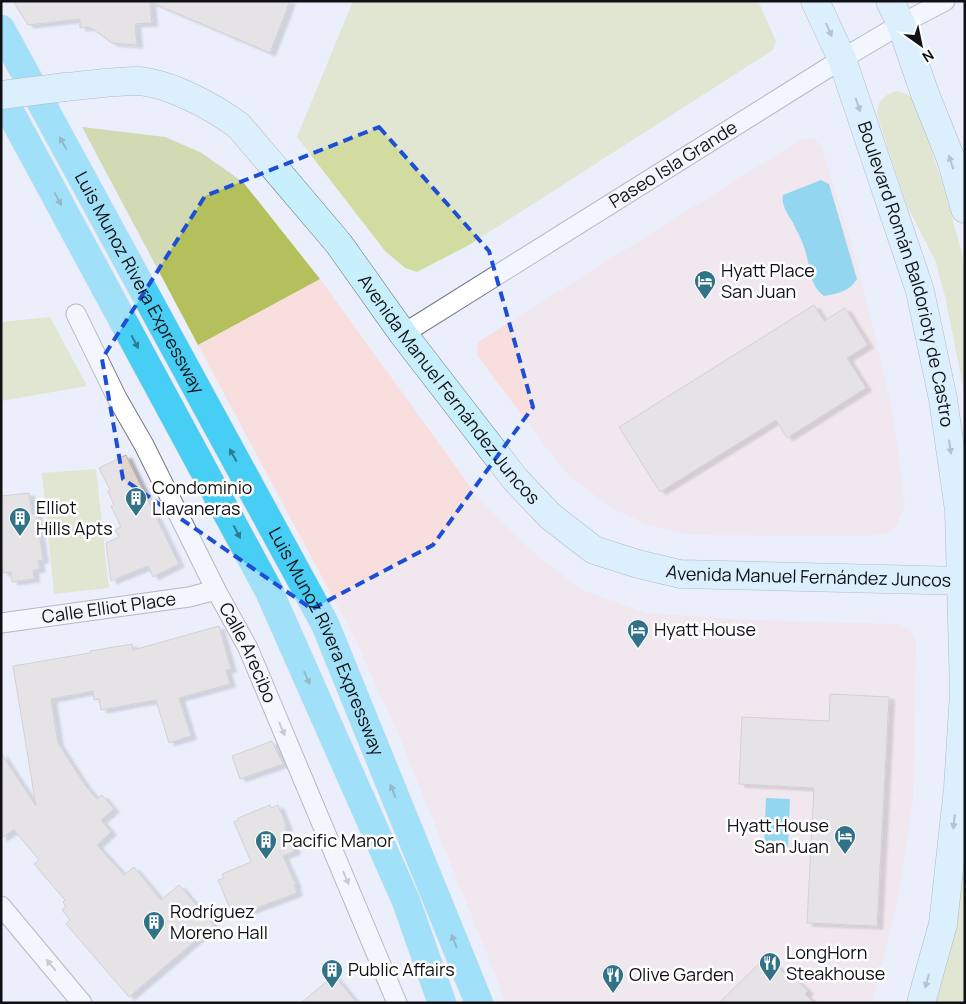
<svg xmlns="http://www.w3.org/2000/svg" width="966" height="1004" font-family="Manrope,sans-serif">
	<defs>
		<filter id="shadow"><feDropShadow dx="5.5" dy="3" stdDeviation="1" flood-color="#0004"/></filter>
	</defs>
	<rect width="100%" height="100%" fill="#ebeffb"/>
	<g fill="#f9dede">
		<polygon points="802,139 815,139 822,149 856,258 892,408 905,505 897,525 888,533 871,536 693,535 651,526 613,509 570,477 544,445 477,355 478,342"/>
		<polygon points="320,279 480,500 534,553 582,590 647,613 751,620 899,624 910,630 916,639 913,801 897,903 872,1003 505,1003 496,976 402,743 355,639 198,345"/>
	</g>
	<g fill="#d3dca0">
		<polygon points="353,1 758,1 776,41 773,50 469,245 417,272 405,268 385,251 297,137"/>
		<path d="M895,91C905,93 911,95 916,104L942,182L965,264V396L945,296L935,260L907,206L877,114C878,101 883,96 895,91Z"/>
		<polygon points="50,317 87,386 1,401 1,322"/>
		<polygon points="96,469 109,588 54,594 42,473"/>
		<polygon points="965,861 965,1000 964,1003 936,1003 951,945"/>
	</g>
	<polygon fill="#b4c05b" points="82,127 165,137 200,152 243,182 320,279 198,345"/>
	<g fill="#29b8e0">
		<path d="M821,180L829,184L857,279C849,292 839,293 824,296C809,284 811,271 806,253C803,242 797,231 792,221C787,213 781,204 783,195Z"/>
		<polygon points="766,798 790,799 788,847 764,846"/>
	</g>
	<g fill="#e0d4cd" stroke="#b7aca5" filter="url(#shadow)">
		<polygon points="13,1 290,1 270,53 150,2 152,23 135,24 137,45 112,43 90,27 80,28 80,19 28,25"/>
		<polygon points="814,305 824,321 845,308 868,345 847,358 866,388 787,438 776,420 660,492 619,427"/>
		<polygon points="126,455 179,564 153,577 148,566 111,581 106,543 119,537 115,530 121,527 111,506 114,505 108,491 110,490 99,468"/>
		<polygon points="29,493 32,514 36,513 43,560 38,561 40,569 33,570 34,579 12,582 11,572 3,573 1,564 1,496"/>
		<polygon points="219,626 231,669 226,670 230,684 179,698 191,736 169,743 156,700 101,710 99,699 94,700 93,691 51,699 58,743 85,785 97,799 102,795 114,809 101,820 111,832 97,845 124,875 134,867 161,900 179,885 214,925 129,997 66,924 70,920 62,910 66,907 63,902 65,900 34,864 39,860 14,830 1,838 1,753 36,806 13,666 90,653 90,651 132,644 133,650"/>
		<polygon points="830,694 889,697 877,926 807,923 814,788 739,784 742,717 829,721"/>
		<polygon points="272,741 283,764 240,779 232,756"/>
		<polygon points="270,805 271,808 278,805 287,827 285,827 295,851 283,856 296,885 294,885 297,893 238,915 235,907 231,911 218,880 224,878 222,874 251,862 234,822 239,819 238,818"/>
		<polygon points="767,956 784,973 787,971 808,991 805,994 814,1003 719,1003"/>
		<polygon points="334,975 357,1003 301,1003"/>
	</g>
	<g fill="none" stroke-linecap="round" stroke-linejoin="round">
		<g stroke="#737781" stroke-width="21">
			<g id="minor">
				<path id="s1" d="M76,314L117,398L144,445L216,590L248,648L397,1003"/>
				<path id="s2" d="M403,334L842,59L901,24L945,1"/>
				<path id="s3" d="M1,623L189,597L216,590"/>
				<polyline points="1,906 82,1003"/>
			</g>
		</g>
		<g stroke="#737781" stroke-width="29">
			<g id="secondary">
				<path id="s4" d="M815,1L842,59L920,291L943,399L959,510L964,692L958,788L943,924L921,1003"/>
				<polyline points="890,1 901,24 925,94 951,159 965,209"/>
				<path id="s5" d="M65,87C89,85 114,81 138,81C169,83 214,107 239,126L339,244L403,334L515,479L550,516L594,550L638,564L680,574L965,581"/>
			</g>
		</g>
		<g stroke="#cfcfd0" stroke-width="29">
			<g id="motorway">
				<path id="s6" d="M1,29L325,624L479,1003"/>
				<polyline points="1,95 269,591 406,901 442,1003"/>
			</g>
		</g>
		<use href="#minor" stroke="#fff" stroke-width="19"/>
		<use href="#secondary" stroke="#c8f0fc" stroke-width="28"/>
		<use href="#motorway" stroke="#46cef4" stroke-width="28"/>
		<g stroke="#737781" stroke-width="29" stroke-linecap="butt">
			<polyline id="secondary-bridge" points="1,95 65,87"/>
		</g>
		<use href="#secondary-bridge" stroke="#c8f0fc" stroke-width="28"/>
	</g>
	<defs><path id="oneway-solid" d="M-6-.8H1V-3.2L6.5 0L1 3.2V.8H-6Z" transform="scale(1.25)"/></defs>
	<g fill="#758c94">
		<use href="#oneway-solid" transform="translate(829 30) rotate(66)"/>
		<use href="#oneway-solid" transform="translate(858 105) rotate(71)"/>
		<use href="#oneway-solid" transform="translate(951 162) rotate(-108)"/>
		<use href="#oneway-solid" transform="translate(950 447) rotate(82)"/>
		<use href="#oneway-solid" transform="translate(954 822) rotate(96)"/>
		<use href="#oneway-solid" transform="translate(927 981) rotate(105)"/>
	</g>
	<g fill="#2e7990">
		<use href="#oneway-solid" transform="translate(63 143) rotate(-119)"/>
		<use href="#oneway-solid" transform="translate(58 199) rotate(62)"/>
		<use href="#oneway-solid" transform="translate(135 342) rotate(62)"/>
		<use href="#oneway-solid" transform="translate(233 455) rotate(-119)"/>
		<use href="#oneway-solid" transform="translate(237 532) rotate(62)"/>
		<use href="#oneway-solid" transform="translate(307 678) rotate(66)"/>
		<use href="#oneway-solid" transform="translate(393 791) rotate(-112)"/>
		<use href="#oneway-solid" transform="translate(454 941) rotate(-112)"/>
	</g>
	<g fill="#9fa0a1">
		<use href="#oneway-solid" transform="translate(282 729) rotate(67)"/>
		<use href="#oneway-solid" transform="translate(346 878) rotate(67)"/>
		<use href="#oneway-solid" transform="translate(51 965) rotate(-130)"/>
	</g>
	<path d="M0 0H966V1004H0ZM379,127L489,251L533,407L433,545L312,609L123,479L102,359L205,196Z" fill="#ebeffb" fill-opacity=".55" fill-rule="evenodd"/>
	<path fill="none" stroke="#1d4ed8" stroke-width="4" stroke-dasharray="10 6" stroke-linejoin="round" d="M379,127L489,251L533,407L433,545L312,609L123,479L102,359L205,196Z"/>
	<defs>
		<g id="hotel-pin" transform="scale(1.125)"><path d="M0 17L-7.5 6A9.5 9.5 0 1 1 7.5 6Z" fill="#327286" stroke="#fff"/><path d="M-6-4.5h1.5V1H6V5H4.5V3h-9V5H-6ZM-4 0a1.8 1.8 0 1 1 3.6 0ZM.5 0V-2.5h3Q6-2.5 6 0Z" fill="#fff"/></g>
		<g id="building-pin" transform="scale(1.125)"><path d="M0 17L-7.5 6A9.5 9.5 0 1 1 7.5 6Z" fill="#327286" stroke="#fff"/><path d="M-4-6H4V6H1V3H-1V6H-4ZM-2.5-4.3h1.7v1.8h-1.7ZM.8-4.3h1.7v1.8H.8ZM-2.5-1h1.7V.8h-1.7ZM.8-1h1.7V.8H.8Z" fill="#fff"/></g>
		<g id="restaurant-pin" transform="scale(1.125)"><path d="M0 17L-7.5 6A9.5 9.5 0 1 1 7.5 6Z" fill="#327286" stroke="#fff"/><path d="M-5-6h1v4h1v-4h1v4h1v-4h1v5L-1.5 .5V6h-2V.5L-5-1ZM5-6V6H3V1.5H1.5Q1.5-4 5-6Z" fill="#fff"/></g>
	</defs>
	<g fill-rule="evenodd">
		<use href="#hotel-pin" x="705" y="281"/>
		<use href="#building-pin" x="136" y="498"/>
		<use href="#building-pin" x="20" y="518"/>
		<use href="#hotel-pin" x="638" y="630"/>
		<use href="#hotel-pin" x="845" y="836"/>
		<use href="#building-pin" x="266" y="841"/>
		<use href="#building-pin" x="154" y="922"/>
		<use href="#restaurant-pin" x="770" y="963"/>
		<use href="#building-pin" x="332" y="970"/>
		<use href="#restaurant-pin" x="613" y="975"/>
	</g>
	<g text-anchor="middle" stroke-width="5" stroke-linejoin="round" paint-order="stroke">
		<g font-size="18" fill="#101115" stroke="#fff">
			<text dy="6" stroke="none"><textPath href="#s2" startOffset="319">Paseo Isla Grande</textPath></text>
			<text dy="6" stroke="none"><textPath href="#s4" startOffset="289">Boulevard Román Baldorioty de Castro</textPath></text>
			<text dy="6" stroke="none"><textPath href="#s6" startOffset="289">Luis Munoz Rivera Expressway</textPath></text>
			<text dy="6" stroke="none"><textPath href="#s5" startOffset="522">Avenida Manuel Fernández Juncos</textPath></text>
			<text dy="6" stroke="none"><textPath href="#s5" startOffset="958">Avenida Manuel Fernández Juncos</textPath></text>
			<text dy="6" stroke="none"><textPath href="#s3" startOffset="109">Calle Elliot Place</textPath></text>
			<text dy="6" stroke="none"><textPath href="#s6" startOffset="694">Luis Munoz Rivera Expressway</textPath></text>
			<text dy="6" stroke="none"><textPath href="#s1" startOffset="380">Calle Arecibo</textPath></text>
		</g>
		<g font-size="18" fill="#101115" stroke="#fff" text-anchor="start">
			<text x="721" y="277">Hyatt Place<tspan x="721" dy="21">San Juan</tspan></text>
			<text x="152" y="494">Condominio<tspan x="152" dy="21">Llavaneras</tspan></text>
			<text x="36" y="514">Elliot<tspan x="36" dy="21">Hills Apts</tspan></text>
			<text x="654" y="636">Hyatt House</text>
			<text x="829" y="832" text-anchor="end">Hyatt House<tspan x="829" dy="21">San Juan</tspan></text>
			<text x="282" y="847">Pacific Manor</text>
			<text x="170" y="918">Rodríguez<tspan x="170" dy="21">Moreno Hall</tspan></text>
			<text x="786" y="959">LongHorn<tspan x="786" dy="21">Steakhouse</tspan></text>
			<text x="348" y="976">Public Affairs</text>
			<text x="629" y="981">Olive Garden</text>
		</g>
	</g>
	<rect width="966" height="1004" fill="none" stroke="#101115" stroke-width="5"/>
	<g transform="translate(921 45) rotate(147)" stroke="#ffffff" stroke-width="4" paint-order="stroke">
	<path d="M0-4L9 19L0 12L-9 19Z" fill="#101115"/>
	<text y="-8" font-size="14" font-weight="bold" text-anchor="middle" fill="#101115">N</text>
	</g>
</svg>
